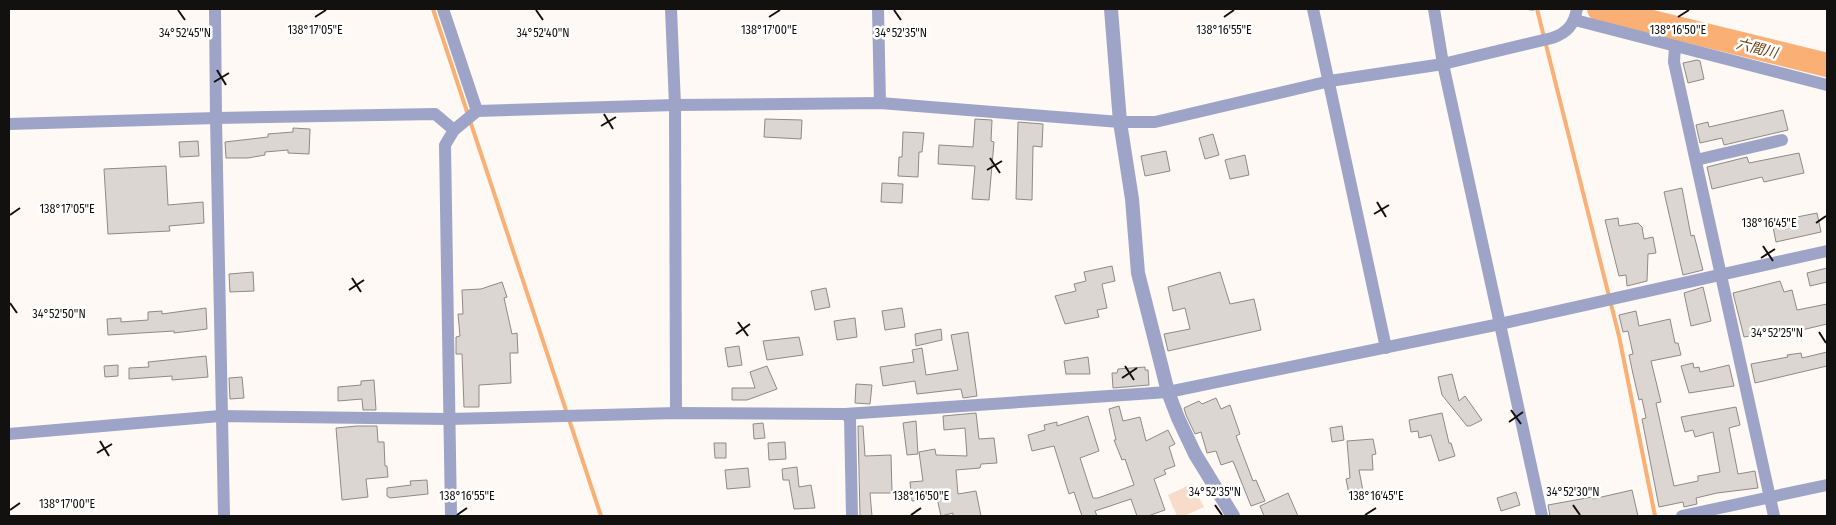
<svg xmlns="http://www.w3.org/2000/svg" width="1836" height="525" font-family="'Fira Sans Condensed','Noto Sans JP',sans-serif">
	<rect width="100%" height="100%" fill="#fef9f5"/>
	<polygon fill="#f6dcc9" points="1192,484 1204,507 1184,516 1177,516 1168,495"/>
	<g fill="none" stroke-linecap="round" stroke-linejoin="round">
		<g stroke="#fab075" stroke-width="4">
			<polyline points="433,9 601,516"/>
			<polyline points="1537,9 1619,336 1655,516"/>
		</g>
		<polyline stroke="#fab075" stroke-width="24" points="1599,9 1827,65"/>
	</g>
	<g fill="#dbd6d2" stroke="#8f8a87">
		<polygon points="1697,60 1700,61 1704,79 1688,83 1683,63"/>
		<polygon points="1783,110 1788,130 1724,145 1722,138 1700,143 1696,125 1708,122 1709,127"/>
		<polygon points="765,119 802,120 801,139 764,137"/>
		<polygon points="975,119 992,120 991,141 994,142 989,200 972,199 975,166 938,164 939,145 973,147"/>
		<polygon points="1018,122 1043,124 1042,147 1033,146 1032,200 1016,199"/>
		<polygon points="293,128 310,129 309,154 288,153 288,150 265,152 265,155 248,158 226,158 225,142 268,137 268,134 293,132"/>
		<polygon points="903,132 924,133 922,152 919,152 918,177 898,176 899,157 902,157"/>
		<polygon points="1213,134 1219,155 1205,159 1199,138"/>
		<polygon points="198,141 199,156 180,157 179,142"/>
		<polygon points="1166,151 1170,171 1145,176 1141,156"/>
		<polygon points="1799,153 1804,173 1764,182 1762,177 1712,189 1707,167 1747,157 1749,163"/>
		<polygon points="1245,155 1249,175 1230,179 1225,160"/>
		<polygon points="166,166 168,205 203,202 204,223 169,226 170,231 108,234 104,169"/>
		<polygon points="882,183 903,184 902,203 881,202"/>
		<polygon points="1682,188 1691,236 1694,235 1703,270 1683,275 1664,192"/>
		<polygon points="1817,213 1821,232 1776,242 1772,222"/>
		<polygon points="1618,218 1619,226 1638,223 1642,227 1644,239 1653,237 1656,253 1648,254 1647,281 1627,286 1626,275 1619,276 1605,220"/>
		<polygon points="1112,266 1115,281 1102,284 1107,308 1097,310 1099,317 1065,324 1055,296 1076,291 1074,284 1086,281 1084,272"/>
		<polygon points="1827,268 1827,282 1810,286 1807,273"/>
		<polygon points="253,272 254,291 230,292 229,274"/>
		<polygon points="1220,272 1230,304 1254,299 1261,330 1168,351 1164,334 1190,329 1185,308 1173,311 1168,287"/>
		<polygon points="1780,281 1784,292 1792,290 1797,310 1827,304 1827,324 1789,333 1788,329 1744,337 1733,293"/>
		<polygon points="502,282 507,297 504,298 512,334 517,333 518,353 510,353 511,383 479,385 479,407 464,407 462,354 456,354 456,337 460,336 458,314 463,314 462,290 481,289"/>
		<polygon points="1703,287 1711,321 1691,326 1684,293"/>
		<polygon points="826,288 830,307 815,310 811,291"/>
		<polygon points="206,308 207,329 174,333 174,331 108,335 107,319 121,318 121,322 148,320 148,312 162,311 162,314"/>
		<polygon points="902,308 905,327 885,330 882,311"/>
		<polygon points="1636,311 1639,326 1670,319 1675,343 1678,343 1681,355 1651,361 1661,402 1656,403 1674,486 1698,481 1698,476 1720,472 1713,432 1695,437 1693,430 1685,432 1681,417 1736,407 1740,425 1729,428 1738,474 1755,471 1758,488 1717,493 1696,498 1697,504 1684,507 1683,502 1659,507 1642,419 1646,418 1642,399 1639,400 1633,374 1629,355 1633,354 1628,331 1623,332 1619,315"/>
		<polygon points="855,318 857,337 837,340 834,321"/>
		<polygon points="941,329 942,340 916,346 915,334"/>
		<polygon points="968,332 977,396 963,398 961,389 917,394 915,381 883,386 880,367 914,362 912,350 922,348 926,375 958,370 951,335"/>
		<polygon points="799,337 803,355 767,360 763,341"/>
		<polygon points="739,346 742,365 728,367 725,348"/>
		<polygon points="1827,352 1827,366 1755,383 1751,364 1788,357 1787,355 1801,353 1802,358"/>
		<polygon points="206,356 208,377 172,380 172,376 129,379 129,368 149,367 148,362"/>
		<polygon points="1088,357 1090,374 1066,374 1064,361"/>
		<polygon points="1693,363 1694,368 1699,367 1700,372 1729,365 1734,386 1689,393 1681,366"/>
		<polygon points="118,365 118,376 105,377 104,366"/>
		<polygon points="767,366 777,389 747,400 732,400 732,388 755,388 750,372"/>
		<polygon points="1145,367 1145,370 1148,370 1149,385 1113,388 1112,373 1117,373 1118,369"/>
		<polygon points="1452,374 1459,401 1465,396 1482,420 1470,426 1467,426 1442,395 1438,377"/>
		<polygon points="242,377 244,398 230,399 229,378"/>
		<polygon points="374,380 376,410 363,410 362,399 338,401 338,387 361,385 361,381"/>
		<polygon points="856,384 872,385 870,404 855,403"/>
		<polygon points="1216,398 1221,409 1230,405 1240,434 1236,436 1253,481 1256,480 1265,501 1251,506 1233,461 1221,465 1216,451 1207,453 1201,432 1195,434 1186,415 1184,408 1199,401 1202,404"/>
		<polygon points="1119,406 1123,421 1140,417 1146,441 1168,430 1175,444 1169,447 1175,466 1164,470 1166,474 1154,479 1165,510 1148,516 1137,516 1131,499 1095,511 1097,516 1082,516 1074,492 1069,494 1054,446 1032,451 1028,435 1045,430 1044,425 1057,422 1057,426 1088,416 1099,451 1080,458 1093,498 1098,498 1134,485 1125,459 1122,460 1114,440 1116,440 1109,409"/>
		<polygon points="976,413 979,439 994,438 997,463 981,464 980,468 956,470 958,494 976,491 981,516 953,516 953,513 941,516 937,498 912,501 910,482 923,481 919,452 935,449 936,455 967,456 965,428 944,430 943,416"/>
		<polygon points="1442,413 1449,443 1451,443 1455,456 1439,461 1431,435 1419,438 1418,431 1411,432 1409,420"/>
		<polygon points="916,421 918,454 907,455 903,423"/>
		<polygon points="763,423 765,438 754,439 753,424"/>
		<polygon points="357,426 377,426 378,442 384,442 385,466 387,466 388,477 366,479 368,497 342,500 336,428"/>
		<polygon points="858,426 863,426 865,456 891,455 892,493 870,493 872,516 860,516"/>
		<polygon points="1342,426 1344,440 1332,442 1330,428"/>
		<polygon points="1373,439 1376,454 1372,455 1373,470 1359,470 1363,491 1349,494 1346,479 1350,478 1347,441"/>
		<polygon points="785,442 786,459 769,460 768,443"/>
		<polygon points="714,443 726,443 726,458 715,458"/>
		<polygon points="797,467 799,487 811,485 815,508 794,509 789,480 783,480 782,469"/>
		<polygon points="748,468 750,487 727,489 725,470"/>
		<polygon points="427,480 428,494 390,498 387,496 387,488 411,485 410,481"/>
		<polygon points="1632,490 1638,516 1550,516 1548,505 1592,497 1593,499"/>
		<polygon points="1516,492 1520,505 1501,511 1497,498"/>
		<polygon points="1288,493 1298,516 1264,516 1260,506"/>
	</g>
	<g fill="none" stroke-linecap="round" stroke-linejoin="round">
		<polyline stroke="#a9a5a2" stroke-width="2.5" stroke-dasharray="5 2.5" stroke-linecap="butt" points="1529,9 1535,10"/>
		<g stroke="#9da4c7" stroke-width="12">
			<polyline points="443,9 477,111"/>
			<polyline points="671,9 675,105 676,413"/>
			<polyline points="878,9 880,103"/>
			<polyline points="1313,9 1386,348"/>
			<polyline points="1434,9 1443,64 1542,516"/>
			<polyline points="1575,20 1827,85"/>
			<polyline points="1675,46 1674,62 1774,516"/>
			<polyline points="9,124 216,118 215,9"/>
			<polyline points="1696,160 1782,140"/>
			<polyline points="845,414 850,418 852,516"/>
			<polyline points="9,434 220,416 449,419 676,413 845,414 1168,392 1500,324 1827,251"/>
			<polyline points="224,516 216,118 435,114 454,130"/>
			<path d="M451,516L445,145L454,130L477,111L675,105L880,103L1120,122H1155L1330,81L1443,64L1552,38C1567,33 1574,25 1577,9"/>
			<polyline points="1682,516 1827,485"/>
		</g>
		<polyline stroke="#9da4c7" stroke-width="14" points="1111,9 1120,122 1132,199 1138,273 1168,392 1178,418 1195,454 1233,516"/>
	</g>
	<path fill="none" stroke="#131110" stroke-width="2" d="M178,10L185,20M536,10L543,20M894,10L901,20M315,17L326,10M769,17L780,10M1224,17L1234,10M1678,17L1689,10M217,70L226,85M214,82L229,73M604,114L613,129M601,126L616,117M990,158L1000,173M987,170L1002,161M1377,202L1386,217M1374,214L1389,205M10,215L20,208M1816,223L1826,216M1763,246L1773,261M1761,258L1775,249M352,278L361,292M349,290L364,280M10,303L17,313M738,322L748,336M1819,332L1826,343M736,334L750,324M1125,366L1134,380M1122,378L1137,368M1511,410L1521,424M1509,422L1523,412M100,441L109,456M97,453L112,444M1215,505L1222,515M1573,505L1580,515M10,510L20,503M457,515L467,508M911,515L921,508M1365,515L1376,508"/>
	<g text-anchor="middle" stroke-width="5" stroke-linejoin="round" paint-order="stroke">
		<g font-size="14" font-style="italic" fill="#704115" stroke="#fff">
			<text transform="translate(1757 48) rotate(14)" y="5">六間川</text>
		</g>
	</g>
	<g font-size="12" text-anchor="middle" fill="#131110" stroke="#fff" stroke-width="5" stroke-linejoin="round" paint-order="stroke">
		<text x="315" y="34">138°17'05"E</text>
		<text x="769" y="34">138°17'00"E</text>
		<text x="1224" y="34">138°16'55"E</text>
		<text x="1678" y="34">138°16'50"E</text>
		<text x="901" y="37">34°52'35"N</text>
		<text x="185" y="37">34°52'45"N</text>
		<text x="543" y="37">34°52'40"N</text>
		<text x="67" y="213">138°17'05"E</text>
		<text x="1769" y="227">138°16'45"E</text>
		<text x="59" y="318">34°52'50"N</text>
		<text x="1777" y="337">34°52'25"N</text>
		<text x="1215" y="496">34°52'35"N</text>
		<text x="1573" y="496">34°52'30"N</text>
		<text x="467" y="500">138°16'55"E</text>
		<text x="921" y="500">138°16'50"E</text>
		<text x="1376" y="500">138°16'45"E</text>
		<text x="67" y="508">138°17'00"E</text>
	</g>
	<rect width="1836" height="525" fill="none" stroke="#131110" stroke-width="20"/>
</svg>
